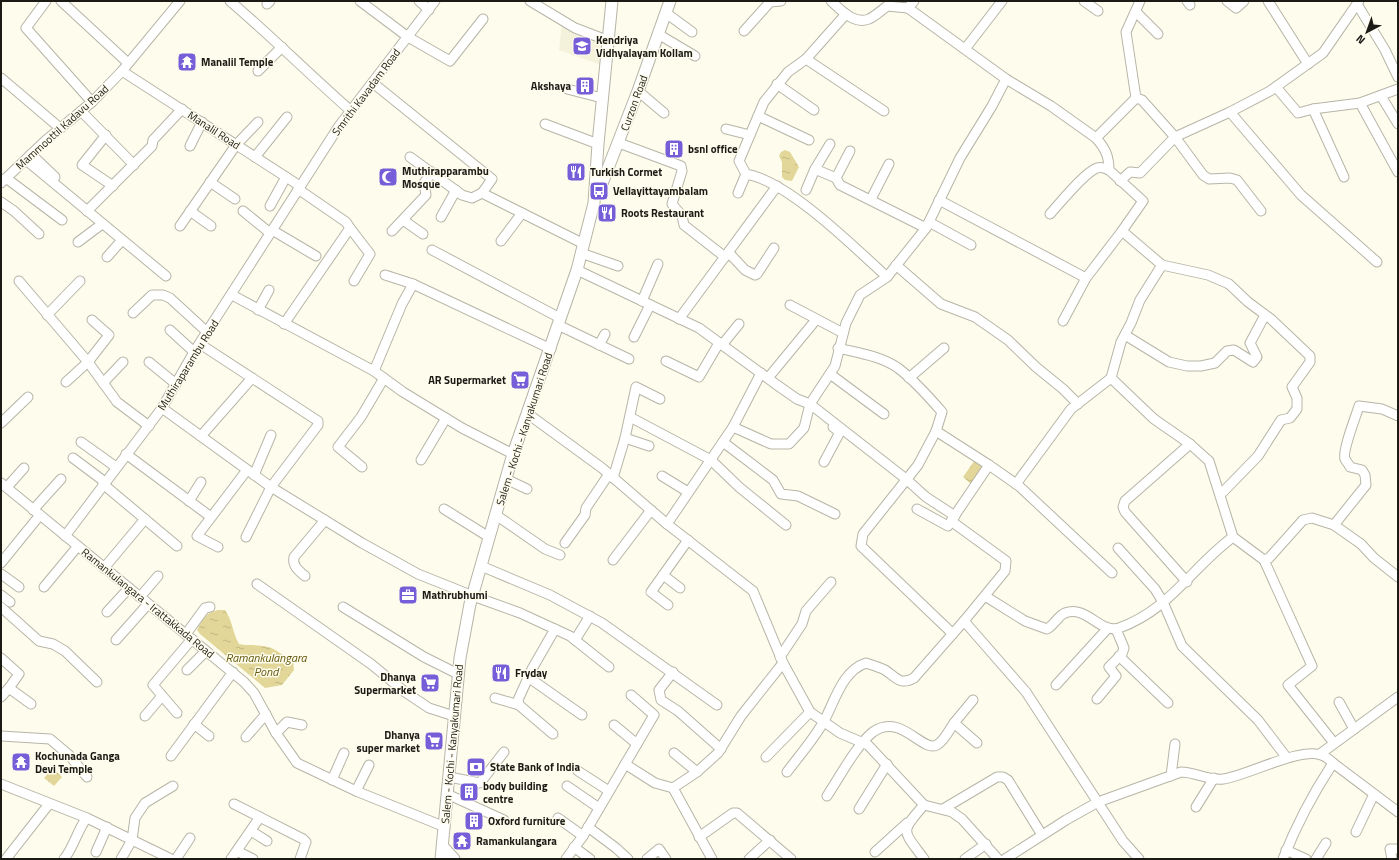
<svg xmlns="http://www.w3.org/2000/svg" width="1399" height="860" font-family="'Titillium Web',sans-serif">
	<defs>
		<pattern id="water-ripples" width="26" height="14" patternUnits="userSpaceOnUse"><rect width="26" height="14" fill="#e2d798"/><path d="M2 4q2-2 4 0t4 0M15 11q2-2 4 0t4 0" fill="none" stroke="#c1b882"/></pattern>
	</defs>
	<rect width="100%" height="100%" fill="#fefced"/>
	<polygon fill="#f5f2dc" points="562,21 605,42 601,65 559,50"/>
	<g fill="url(#water-ripples)">
		<polygon points="785,150 790,152 799,167 792,181 785,180 782,177 782,162 779,156 781,152"/>
		<polygon points="975,460 983,468 971,484 963,477"/>
		<path d="M218,610H225C233,621 232,632 239,644C249,646 259,644 268,647C275,648 287,658 293,662L294,670L282,685L265,688L200,634L197,630C203,619 206,612 218,610Z"/>
		<polygon points="53,768 62,777 54,786 44,778"/>
	</g>
	<g fill="none" stroke-linecap="round" stroke-linejoin="round">
		<g stroke="#b7b5a7" stroke-width="11">
			<g id="minor">
				<polyline points="46,1 26,28 92,102"/>
				<polyline points="61,1 128,63"/>
				<polyline points="180,1 122,71 300,186"/>
				<path d="M230,1C271,36 310,75 351,111"/>
				<polyline points="360,1 408,37 450,61 483,19"/>
				<polyline points="419,1 429,10"/>
				<polyline points="530,1 575,28 609,41"/>
				<path d="M831,1C841,10 854,25 869,19C875,16 882,10 887,6L908,8"/>
				<polyline points="914,1 908,8 1006,79 1051,106 1096,138 1136,98 1142,100 1175,137 1203,175 1209,179 1230,178 1237,180 1261,211"/>
				<polyline points="1084,1 1098,11"/>
				<polyline points="1187,1 1190,5"/>
				<polyline points="1227,1 1236,8 1244,1"/>
				<polyline points="1268,1 1308,64"/>
				<polyline points="267,4 270,1"/>
				<polyline points="1357,4 1385,50 1398,77"/>
				<polyline points="1136,12 1158,34"/>
				<polyline points="666,13 692,32"/>
				<path d="M846,14L806,59L788,72L764,102L739,161L746,174C788,181 854,247 887,277"/>
				<polyline points="744,31 770,2 781,1"/>
				<polyline points="658,34 695,56"/>
				<polyline points="965,49 1002,1"/>
				<polyline points="806,59 884,111"/>
				<polyline points="258,71 282,47"/>
				<polyline points="1,78 60,128"/>
				<polyline points="373,83 492,179 482,193 584,244"/>
				<polyline points="777,84 814,110"/>
				<polyline points="1276,87 1298,113 1313,109 1360,103 1398,89"/>
				<polyline points="567,89 602,98"/>
				<polyline points="638,91 664,113"/>
				<polyline points="1381,96 1398,124"/>
				<polyline points="1136,98 1126,32 1140,1"/>
				<polyline points="1360,103 1398,172"/>
				<polyline points="1313,109 1344,177"/>
				<polyline points="81,111 134,165"/>
				<polyline points="1230,112 1301,195 1377,262"/>
				<polyline points="758,116 809,140"/>
				<polyline points="545,124 598,144"/>
				<polyline points="726,129 750,135"/>
				<polyline points="106,135 82,165 113,186"/>
				<path d="M1096,138C1105,148 1109,156 1109,170L1143,201L1122,231L1162,265L1140,300L1131,323L1121,342L1111,378L1154,419L1190,444L1209,461L1233,537"/>
				<polyline points="619,143 681,166 682,171 672,204 682,216 684,225 725,257"/>
				<polyline points="190,146 202,122"/>
				<polyline points="850,151 836,178 840,185 926,228"/>
				<polyline points="31,154 55,177"/>
				<polyline points="255,157 287,117"/>
				<polyline points="410,157 462,195 472,198 482,193"/>
				<polyline points="26,160 166,276"/>
				<polyline points="815,169 830,144"/>
				<polyline points="6,178 62,220"/>
				<polyline points="1120,181 1130,172 1140,173 1175,137 1230,112 1270,91 1323,53 1359,1"/>
				<polyline points="210,182 235,199"/>
				<polyline points="1,183 45,141 92,102 122,71"/>
				<polyline points="806,190 815,169 836,178"/>
				<polyline points="738,193 746,174"/>
				<polyline points="871,199 889,164"/>
				<polyline points="939,200 1086,278"/>
				<polyline points="1,202 14,211 39,234"/>
				<polyline points="270,206 286,177"/>
				<polyline points="87,211 152,146 153,140 182,109"/>
				<polyline points="190,211 211,226"/>
				<polyline points="243,211 270,233"/>
				<path d="M1050,214C1060,203 1085,172 1097,168C1102,166 1106,169 1109,170"/>
				<polyline points="441,217 456,190"/>
				<polyline points="403,220 423,234"/>
				<polyline points="929,222 971,245"/>
				<polyline points="180,226 236,145 258,122"/>
				<polyline points="350,228 370,254 354,281"/>
				<polyline points="272,230 316,256"/>
				<polyline points="392,231 426,195 424,183 432,172"/>
				<polyline points="501,241 522,213"/>
				<polyline points="78,242 102,224"/>
				<polyline points="432,250 560,318"/>
				<polyline points="581,253 618,266"/>
				<polyline points="729,253 745,270 755,275 757,274 774,248"/>
				<polyline points="107,257 122,240"/>
				<polyline points="896,265 941,304 975,317 1008,340 1036,367 1063,389 1078,404"/>
				<polyline points="1162,265 1208,275 1229,284 1248,302 1271,319 1310,356 1310,362 1292,387 1297,398 1297,409 1290,418 1281,420 1258,456 1221,494"/>
				<polyline points="577,270 699,328 777,385 797,399 810,404 835,366 846,323 860,295 887,277 926,228 960,158 992,106 1006,79"/>
				<polyline points="385,275 413,284"/>
				<polyline points="19,281 88,362 117,402 149,426"/>
				<polyline points="232,295 374,371 403,392 462,428 513,454"/>
				<polyline points="642,301 658,264"/>
				<polyline points="790,305 843,333"/>
				<polyline points="258,310 269,290"/>
				<polyline points="133,313 152,295 163,295 170,298 207,332"/>
				<polyline points="47,315 80,281"/>
				<polyline points="679,319 777,186"/>
				<polyline points="1063,321 1086,278 1122,231"/>
				<polyline points="284,324 350,228 346,222 298,189"/>
				<polyline points="558,325 629,359"/>
				<polyline points="170,330 194,352"/>
				<polyline points="1125,335 1169,362 1187,366 1201,366 1215,363 1227,351 1234,350 1253,362 1257,357 1250,343 1265,315"/>
				<polyline points="634,337 650,305"/>
				<polyline points="200,344 318,421 318,425 271,487 246,537"/>
				<polyline points="599,345 605,334"/>
				<polyline points="722,345 739,324"/>
				<polyline points="666,361 699,377 719,343"/>
				<polyline points="149,362 176,384"/>
				<polyline points="374,371 402,304 413,284 551,349"/>
				<polyline points="830,374 884,414"/>
				<polyline points="768,378 815,321"/>
				<polyline points="909,378 944,348"/>
				<polyline points="66,382 88,362 109,335 92,320"/>
				<polyline points="103,383 123,362"/>
				<polyline points="162,408 271,487 362,543 418,574 473,596 520,613 570,636 609,667"/>
				<polyline points="528,414 602,468 667,524 753,591 783,663 810,712 840,733 868,745 924,805 952,812 962,819 998,859"/>
				<path d="M1398,416L1382,409L1359,406C1356,416 1342,451 1345,459C1346,461 1349,464 1350,467L1362,470L1365,475L1366,485L1334,525L1361,544L1374,558L1398,577"/>
				<polyline points="630,417 711,460 739,487 786,525"/>
				<polyline points="1,423 28,397"/>
				<polyline points="733,427 771,444 789,444 804,428 810,404 906,479 926,497 955,516"/>
				<polyline points="936,431 918,465 863,534 861,546 953,634"/>
				<polyline points="201,436 252,378"/>
				<polyline points="625,438 649,446"/>
				<polyline points="81,442 116,467"/>
				<polyline points="723,442 773,480 781,494 798,496 835,514"/>
				<polyline points="126,454 211,517"/>
				<polyline points="73,458 105,482"/>
				<polyline points="421,460 446,418"/>
				<polyline points="824,462 840,432 833,427"/>
				<polyline points="989,465 1019,486 1112,573"/>
				<polyline points="362,467 338,447 361,417 384,378"/>
				<polyline points="254,475 271,435"/>
				<polyline points="662,476 688,492"/>
				<polyline points="613,478 625,438 636,387 660,399"/>
				<polyline points="506,479 527,489"/>
				<polyline points="1,483 244,682 254,693 276,733 297,763 356,791 445,827"/>
				<polyline points="103,484 177,546"/>
				<polyline points="1016,484 1071,409 1111,378"/>
				<polyline points="7,487 24,468"/>
				<polyline points="189,501 201,482"/>
				<polyline points="444,509 489,537"/>
				<polyline points="917,509 948,526"/>
				<polyline points="33,510 61,479"/>
				<polyline points="496,515 545,549 560,555"/>
				<polyline points="667,524 733,427 761,373"/>
				<polyline points="65,536 162,408 194,352 339,126 435,1"/>
				<polyline points="565,543 585,515 586,508 609,474"/>
				<polyline points="218,547 197,536 247,470"/>
				<polyline points="1118,548 1155,589 1163,602 1182,646 1258,720 1287,758"/>
				<polyline points="613,560 651,510"/>
				<polyline points="1264,560 1312,666 1288,685 1334,743"/>
				<polyline points="1,563 40,515"/>
				<polyline points="481,566 550,595 602,623 717,705"/>
				<polyline points="104,568 145,519"/>
				<polyline points="1,574 19,587"/>
				<polyline points="663,575 680,588"/>
				<path d="M305,576C299,571 292,566 294,557L325,520"/>
				<polyline points="1187,582 1125,512 1123,507 1125,501 1190,444"/>
				<polyline points="257,584 371,664 405,692 429,708 454,716"/>
				<polyline points="44,587 78,546"/>
				<polyline points="1,595 10,602"/>
				<path d="M985,596L1025,621L1047,629C1054,625 1059,615 1065,613C1087,605 1100,634 1119,628C1170,610 1192,567 1233,537L1264,560L1269,558L1303,520L1312,518L1334,525"/>
				<polyline points="140,597 158,576"/>
				<polyline points="668,605 651,592 688,540"/>
				<polyline points="1,607 39,641 53,644 65,651 97,682"/>
				<polyline points="343,607 424,657 458,674"/>
				<polyline points="107,612 129,588"/>
				<polyline points="964,621 1026,692 1123,841 1139,859"/>
				<polyline points="186,634 205,608 210,607"/>
				<polyline points="116,640 148,604"/>
				<polyline points="575,640 590,616"/>
				<polyline points="1119,656 1168,703"/>
				<polyline points="780,657 802,624 806,611 831,582"/>
				<polyline points="1,658 19,674 9,688 31,704"/>
				<polyline points="187,670 206,651"/>
				<polyline points="673,672 659,690 661,700 678,711 721,749"/>
				<polyline points="528,677 582,715"/>
				<polyline points="1056,685 1108,628"/>
				<polyline points="1,697 9,688"/>
				<polyline points="495,698 519,705"/>
				<polyline points="1097,699 1116,676 1109,667 1122,654 1124,648 1116,629"/>
				<polyline points="973,700 954,723 977,743"/>
				<polyline points="1339,702 1354,729"/>
				<polyline points="177,713 153,685 192,639"/>
				<polyline points="145,716 162,696"/>
				<polyline points="194,724 209,736"/>
				<polyline points="614,725 637,744"/>
				<polyline points="276,733 287,722 302,725"/>
				<polyline points="553,734 519,705 518,700 532,669 555,629"/>
				<polyline points="1,736 50,739 69,755 87,777"/>
				<polyline points="246,737 266,714"/>
				<polyline points="674,753 697,772"/>
				<polyline points="1320,754 1398,697"/>
				<polyline points="171,756 233,672"/>
				<polyline points="766,757 810,712"/>
				<polyline points="625,764 655,783 673,788 697,772 718,753 741,716 783,663"/>
				<polyline points="578,771 609,791"/>
				<path d="M787,772C799,756 814,739 824,721C835,701 842,671 866,663C872,665 879,667 885,670C896,677 900,686 914,678L964,621L1005,571L1006,561L951,521L989,465L936,431L942,412C929,397 914,380 898,368C881,356 858,353 838,348"/>
				<polyline points="1171,776 1175,744"/>
				<polyline points="449,777 480,783 504,752"/>
				<polyline points="332,780 344,753"/>
				<polyline points="1,784 87,818"/>
				<polyline points="567,786 599,808"/>
				<polyline points="673,788 712,859"/>
				<polyline points="356,791 369,765"/>
				<polyline points="447,794 504,820"/>
				<path d="M827,796C839,778 857,744 873,732C901,712 922,753 937,745C944,741 950,729 954,723"/>
				<polyline points="234,804 303,839 306,842 300,859"/>
				<polyline points="1196,807 1214,778"/>
				<polyline points="859,809 887,764"/>
				<polyline points="943,809 997,777 1003,777 1008,780 1042,835"/>
				<polyline points="558,818 583,836"/>
				<polyline points="588,827 616,848 628,859"/>
				<polyline points="251,831 267,841"/>
				<polyline points="1356,832 1374,794"/>
				<polyline points="699,837 733,813 737,813 791,859"/>
				<polyline points="574,847 590,859"/>
				<polyline points="1286,850 1306,859"/>
				<polyline points="237,851 253,859"/>
				<polyline points="96,852 107,827"/>
				<polyline points="875,852 907,823"/>
				<polyline points="6,859 49,804"/>
				<path d="M64,859C74,847 79,826 87,818L171,859"/>
				<polyline points="121,859 132,840 135,818 145,803 173,786"/>
				<polyline points="176,859 190,838"/>
				<polyline points="231,859 260,817"/>
				<polyline points="566,859 583,836 654,715 631,695"/>
				<polyline points="647,859 659,849 666,859"/>
				<polyline points="749,859 770,840"/>
				<path d="M924,859C903,830 899,833 924,805"/>
				<polyline points="965,859 986,844"/>
				<path d="M1005,859L1066,820L1098,802L1181,772C1195,772 1210,781 1223,779C1246,776 1300,747 1321,755C1325,756 1330,760 1333,763"/>
				<path d="M1283,859C1297,823 1312,795 1333,763L1398,812"/>
				<polyline points="1316,859 1326,843"/>
				<polyline points="1392,859 1390,849 1398,849"/>
			</g>
		</g>
		<g stroke="#b7b5a7" stroke-width="13">
			<g id="major">
				<polyline points="598,194 638,91 670,1"/>
				<polyline points="443,847 454,859"/>
				<polyline points="441,859 460,658 470,604 513,454 577,270 594,203 598,144 612,1"/>
			</g>
		</g>
		<use href="#minor" stroke="#fff" stroke-width="9"/>
		<use href="#major" stroke="#fff" stroke-width="11"/>
	</g>
	<defs>
		<g id="school-square" transform="scale(1)"><rect x="-9" y="-9" width="18" height="18" rx="4" fill="#775ed9" stroke="#fefced"/><path d="M0-5L7-2L0 1L-7-2ZM-4 1L0 2.5L4 1V4Q0 6-4 4Z" fill="#fff"/></g>
		<g id="temple-square" transform="scale(1)"><rect x="-9" y="-9" width="18" height="18" rx="4" fill="#775ed9" stroke="#fefced"/><path d="M0-6L5-2H3V0L6.5 2.5H4V6H1.5V3h-3V6H-4V2.5H-6.5L-3 0V-2H-5Z" fill="#fff"/></g>
		<g id="building-square" transform="scale(1)"><rect x="-9" y="-9" width="18" height="18" rx="4" fill="#775ed9" stroke="#fefced"/><path d="M-4-6H4V6H1V3H-1V6H-4ZM-2.5-4.3h1.7v1.8h-1.7ZM.8-4.3h1.7v1.8H.8ZM-2.5-1h1.7V.8h-1.7ZM.8-1h1.7V.8H.8Z" fill="#fff"/></g>
		<g id="restaurant-square" transform="scale(1)"><rect x="-9" y="-9" width="18" height="18" rx="4" fill="#775ed9" stroke="#fefced"/><path d="M-5-6h1v4h1v-4h1v4h1v-4h1v5L-1.5 .5V6h-2V.5L-5-1ZM5-6V6H3V1.5H1.5Q1.5-4 5-6Z" fill="#fff"/></g>
		<g id="mosque-square" transform="scale(1)"><rect x="-9" y="-9" width="18" height="18" rx="4" fill="#775ed9" stroke="#fefced"/><path d="M3.5-4.9A6 6 0 1 0 3.5 4.9A5 5 0 1 1 3.5-4.9Z" fill="#fff"/></g>
		<g id="bus-square" transform="scale(1)"><rect x="-9" y="-9" width="18" height="18" rx="4" fill="#775ed9" stroke="#fefced"/><path d="M-5-6H5V4H4V6H2V4H-2V6H-4V4H-5ZM-3.5-4V0h7V-4ZM-3.5 1.2v1.5H-2V1.2ZM2 1.2v1.5H3.5V1.2Z" fill="#fff"/></g>
		<g id="supermarket-square" transform="scale(1)"><rect x="-9" y="-9" width="18" height="18" rx="4" fill="#775ed9" stroke="#fefced"/><path d="M-6-5.5h2.5l.6 2H6L4.5 2H-2.5L-4.4-4H-6ZM-1.5 3.2a1.3 1.3 0 1 0 .1 0ZM3 3.2a1.3 1.3 0 1 0 .1 0Z" fill="#fff"/></g>
		<g id="office-square" transform="scale(1)"><rect x="-9" y="-9" width="18" height="18" rx="4" fill="#775ed9" stroke="#fefced"/><path d="M-6-3h4V-5.5h4V-3h4V5H-6ZM-1-4.5V-3h2v-1.5ZM-6 0V1H6V0Z" fill="#fff"/></g>
		<g id="bank-square" transform="scale(1)"><rect x="-9" y="-9" width="18" height="18" rx="4" fill="#775ed9" stroke="#fefced"/><path d="M-6-4H6V4H-6ZM0-2.3a2.3 2.3 0 1 0 0 4.6a2.3 2.3 0 1 0 0-4.6Z" fill="#fff"/></g>
	</defs>
	<g fill-rule="evenodd">
		<use href="#school-square" x="582" y="46"/>
		<use href="#temple-square" x="187" y="62"/>
		<use href="#building-square" x="585" y="86"/>
		<use href="#building-square" x="674" y="149"/>
		<use href="#restaurant-square" x="576" y="172"/>
		<use href="#mosque-square" x="388" y="177"/>
		<use href="#bus-square" x="599" y="191"/>
		<use href="#restaurant-square" x="607" y="213"/>
		<use href="#supermarket-square" x="520" y="380"/>
		<use href="#office-square" x="408" y="595"/>
		<use href="#restaurant-square" x="501" y="673"/>
		<use href="#supermarket-square" x="430" y="683"/>
		<use href="#supermarket-square" x="434" y="741"/>
		<use href="#temple-square" x="21" y="762"/>
		<use href="#bank-square" x="476" y="767"/>
		<use href="#building-square" x="469" y="792"/>
		<use href="#building-square" x="474" y="821"/>
		<use href="#temple-square" x="462" y="841"/>
	</g>
	<g text-anchor="middle" stroke-width="3" stroke-linejoin="round" paint-order="stroke">
		<g font-size="11" font-weight="bold" fill="#1b1a15" stroke="#fefced" text-anchor="start">
			<text x="596" y="44">Kendriya<tspan x="596" dy="13">Vidhyalayam Kollam</tspan></text>
			<text x="201" y="66">Manalil Temple</text>
			<text x="571" y="90" text-anchor="end">Akshaya</text>
			<text x="688" y="153">bsnl office</text>
			<text x="402" y="175">Muthirapparambu<tspan x="402" dy="13">Mosque</tspan></text>
			<text x="590" y="176">Turkish Cormet</text>
			<text x="613" y="195">Vellayittayambalam</text>
			<text x="621" y="217">Roots Restaurant</text>
			<text x="506" y="384" text-anchor="end">AR Supermarket</text>
			<text x="422" y="599">Mathrubhumi</text>
			<text x="515" y="677">Fryday</text>
			<text x="416" y="681" text-anchor="end">Dhanya<tspan x="416" dy="13">Supermarket</tspan></text>
			<text x="420" y="739" text-anchor="end">Dhanya<tspan x="420" dy="13">super market</tspan></text>
			<text x="35" y="760">Kochunada Ganga<tspan x="35" dy="13">Devi Temple</tspan></text>
			<text x="490" y="771">State Bank of India</text>
			<text x="483" y="790">body building<tspan x="483" dy="13">centre</tspan></text>
			<text x="488" y="825">Oxford furniture</text>
			<text x="476" y="845">Ramankulangara</text>
		</g>
		<g font-size="11" fill="#1b1a15" stroke="#fefced">
			<text transform="translate(366 92) rotate(-53)" y="4">Smrithi Kavadam Road</text>
			<text transform="translate(634 103) rotate(-70)" y="4">Curzon Road</text>
			<text transform="translate(62 127) rotate(-42)" y="4">Mammoottil Kadavu Road</text>
			<text transform="translate(214 130) rotate(33)" y="4">Manalil Road</text>
			<text transform="translate(188 365) rotate(-58)" y="4">Muthiraparambu Road</text>
			<text transform="translate(524 429) rotate(-72)" y="4">Salem - Kochi - Kanyakumari Road</text>
			<text transform="translate(148 603) rotate(39)" y="4">Ramankulangara - Irattakkada Road</text>
			<text transform="translate(452 744) rotate(-85)" y="4">Salem - Kochi - Kanyakumari Road</text>
		</g>
		<g font-size="12" font-style="italic" fill="#63570b" stroke="#fefced">
			<text x="266" y="662">Ramankulangara<tspan x="266" dy="14">Pond</tspan></text>
		</g>
	</g>
	<rect width="1399" height="860" fill="none" stroke="#1b1a15" stroke-width="4"/>
	<g transform="translate(1367 32) rotate(221)" stroke="#fefced" stroke-width="3" paint-order="stroke">
	<path d="M0-3L7 15L0 10L-7 15Z" fill="#1b1a15"/>
	<text y="-6" font-size="11" font-weight="bold" text-anchor="middle" fill="#1b1a15">N</text>
	</g>
</svg>
